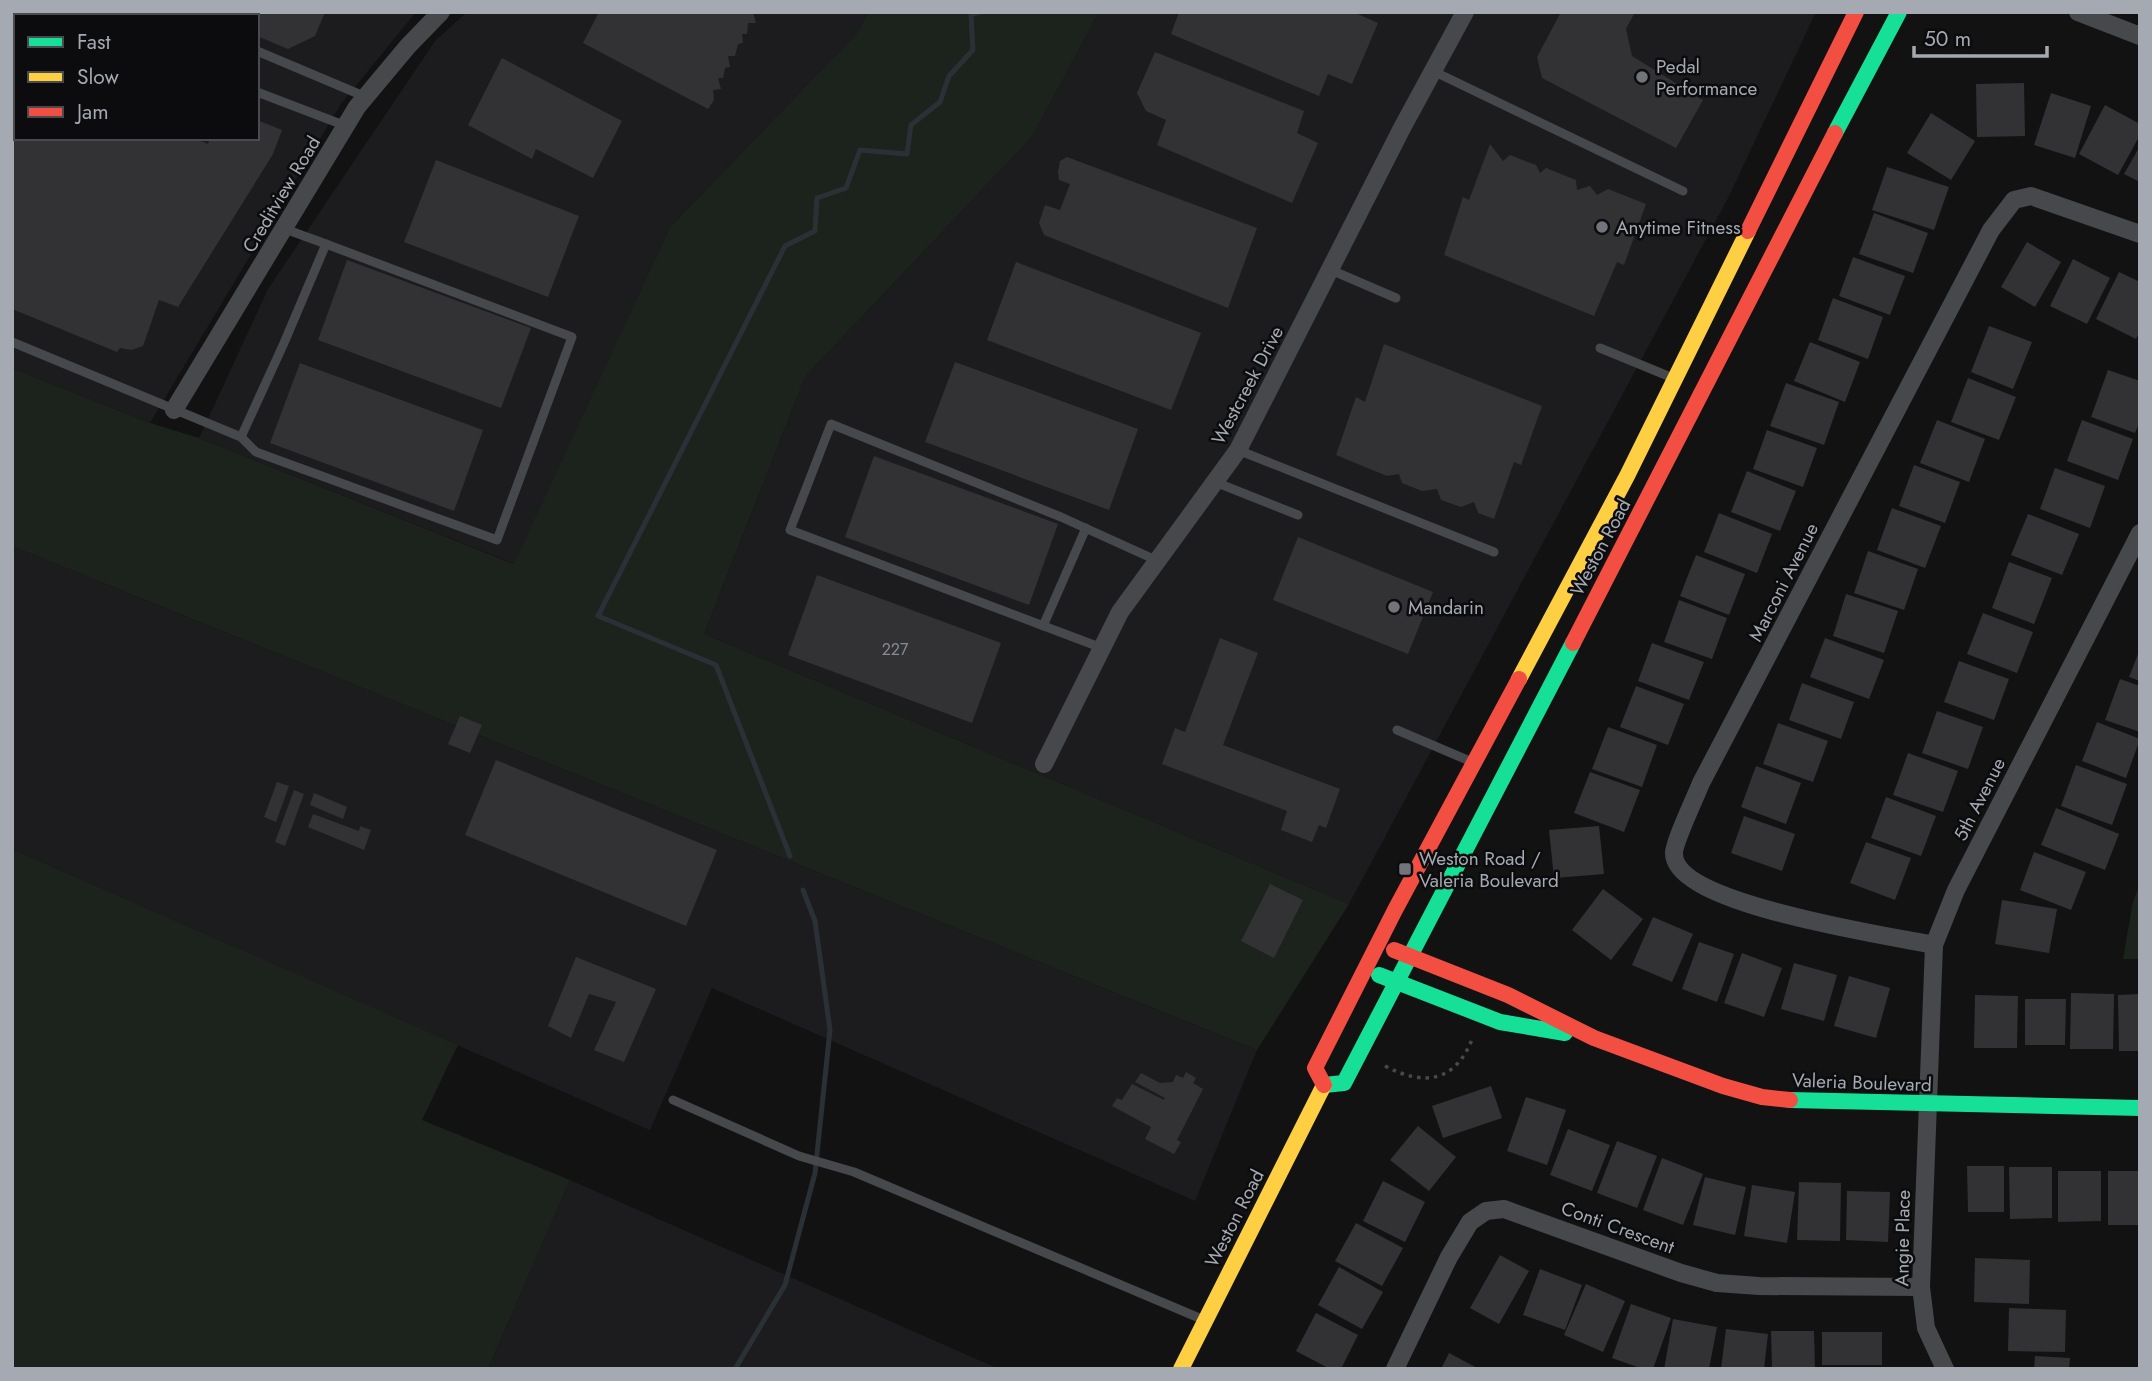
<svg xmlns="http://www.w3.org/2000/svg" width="2152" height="1381" font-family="Jost,sans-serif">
	<rect width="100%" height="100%" fill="#121212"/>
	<g fill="#1c1c1e" fill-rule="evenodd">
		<path d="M12,12H416L341,104L150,423L12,368ZM16,16H257V138H16Z"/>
		<polygon points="467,12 868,12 858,32 670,227 515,564 199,438 268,289 435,41"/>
		<polygon points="1099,12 1816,12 1728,198 1349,904 704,634 805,377 1032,137"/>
		<polygon points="12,546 1257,1050 1195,1201 712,988 650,1130 12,849"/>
		<polygon points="570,1180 999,1369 488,1369"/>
	</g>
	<g fill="#1c221c">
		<polygon points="868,12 1099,12 1032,137 805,377 704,634 1349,904 1257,1050 12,546 12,368 150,423 199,438 514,564 670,227 858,32"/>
		<polygon points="12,849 458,1045 422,1120 570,1180 488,1369 12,1369"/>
		<polygon points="2140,885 2140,959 2123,959 2133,901"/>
	</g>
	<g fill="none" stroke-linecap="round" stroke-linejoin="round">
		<g stroke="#2a3136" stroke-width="5">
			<polyline points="790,856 716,665 598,616 785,246 815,231 817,198 846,188 860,150 907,154 911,125 940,102 949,76 973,50 971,15 980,12"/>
			<polyline points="735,1369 785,1285 815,1173 830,1030 815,921 803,890"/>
		</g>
	</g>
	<g fill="#323235">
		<polygon points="197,12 325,12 315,36 288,49 257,36 257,16 206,16"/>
		<polygon points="599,12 753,12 756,23 748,23 747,34 742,34 743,43 738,44 735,56 728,56 730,67 725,68 723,78 718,78 721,89 713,90 714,100 708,109 583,43"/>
		<polygon points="1179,12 1353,12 1378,23 1352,84 1328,74 1319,96 1171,34"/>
		<polygon points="1561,12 1635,12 1626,29 1632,56 1703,100 1676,148 1542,78 1537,57"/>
		<polygon points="1155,52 1304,111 1297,133 1318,143 1292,203 1157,145 1166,120 1146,111 1137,93"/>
		<polygon points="502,58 622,121 593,178 536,149 532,159 468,125"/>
		<polygon points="16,74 16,138 194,138 208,144 210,138 257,138 257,120 282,130 273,154 178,307 159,300 143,346 131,350 120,348 117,352 12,309 12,83"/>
		<polygon points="2024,83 2025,136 1977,137 1976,84"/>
		<polygon points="2051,93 2091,106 2075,158 2034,145"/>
		<polygon points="2105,105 2140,124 2140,135 2118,175 2079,154"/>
		<polygon points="1931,113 1975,141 1951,180 1907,153"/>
		<polygon points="1490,144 1503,161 1510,155 1536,165 1540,173 1546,168 1576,180 1577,190 1590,186 1597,195 1608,189 1646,204 1624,265 1617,262 1594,316 1444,255 1463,197 1469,200"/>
		<polygon points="2140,146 2140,182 2124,174"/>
		<polygon points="1067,157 1257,228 1228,308 1044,235 1039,223 1045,205 1060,210 1070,184 1059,180 1058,172 1060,161"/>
		<polygon points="436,160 579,216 548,297 404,242"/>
		<polygon points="1887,167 1949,187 1934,230 1872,210"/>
		<polygon points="1874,213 1928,233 1913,273 1859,254"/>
		<polygon points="2027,242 2061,262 2035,307 2001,287"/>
		<polygon points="1853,257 1905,276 1890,315 1839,296"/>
		<polygon points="2073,259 2110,278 2087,324 2050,306"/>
		<polygon points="347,260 531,328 501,408 318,340"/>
		<polygon points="1016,262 1201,333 1171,410 987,340"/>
		<polygon points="2119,272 2140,282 2140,331 2136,339 2096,319"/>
		<polygon points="1833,298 1883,317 1868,359 1818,340"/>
		<polygon points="1989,326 2032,342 2013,389 1971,372"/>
		<polygon points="1810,342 1860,362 1845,402 1794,381"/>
		<polygon points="1384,344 1542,406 1521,465 1514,462 1494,519 1478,513 1474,502 1461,507 1441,500 1437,489 1422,491 1402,483 1399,474 1387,476 1336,455 1356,397 1365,402"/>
		<polygon points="955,362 1138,429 1109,510 925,442"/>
		<polygon points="300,363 483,430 454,511 270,443"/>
		<polygon points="2108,370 2140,381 2140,421 2135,433 2091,417"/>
		<polygon points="1968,378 2016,397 1999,440 1951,422"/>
		<polygon points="1786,383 1839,402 1824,445 1770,426"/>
		<polygon points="1937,420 1985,439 1969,482 1920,463"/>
		<polygon points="2082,420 2133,439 2118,480 2067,461"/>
		<polygon points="1767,430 1817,448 1803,487 1753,469"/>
		<polygon points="874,456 1058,524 1029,605 845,537"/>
		<polygon points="1914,465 1960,482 1945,523 1899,506"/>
		<polygon points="2055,468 2105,486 2090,528 2040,509"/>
		<polygon points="1747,471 1796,491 1780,531 1731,512"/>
		<polygon points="1892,508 1941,526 1925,568 1877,550"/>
		<polygon points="1719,513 1772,534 1757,573 1704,552"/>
		<polygon points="2028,514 2079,534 2062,575 2011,555"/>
		<polygon points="1298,537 1433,592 1408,654 1273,600"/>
		<polygon points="1868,551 1918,569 1904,610 1854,593"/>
		<polygon points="1696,555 1745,574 1729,615 1680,596"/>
		<polygon points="2009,562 2052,578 2034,624 1992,608"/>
		<polygon points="817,575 1001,643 972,723 788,655"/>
		<polygon points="1846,594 1898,611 1884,653 1833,636"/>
		<polygon points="1679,600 1727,618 1712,659 1664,642"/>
		<polygon points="1983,613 2033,632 2017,673 1967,654"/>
		<polygon points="1220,638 1258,653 1223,745 1340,789 1326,828 1319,825 1312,842 1281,830 1287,811 1162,764 1175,728 1185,732"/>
		<polygon points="1825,638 1884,660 1869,699 1810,677"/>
		<polygon points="1652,643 1704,662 1689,700 1638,681"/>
		<polygon points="2140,649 2140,681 2129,677"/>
		<polygon points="1959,661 2009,679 1994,720 1944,702"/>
		<polygon points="2120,679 2140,686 2140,732 2105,720"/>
		<polygon points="1802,683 1854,702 1841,739 1789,720"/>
		<polygon points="1636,686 1684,704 1668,745 1620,727"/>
		<polygon points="1937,711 1983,727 1968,769 1922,753"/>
		<polygon points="460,716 482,725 470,753 448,744"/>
		<polygon points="2097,722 2140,739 2126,778 2082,761"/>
		<polygon points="1778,723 1828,741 1813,782 1763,764"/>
		<polygon points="1608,727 1657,745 1642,787 1592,769"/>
		<polygon points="1908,753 1958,771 1943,812 1893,795"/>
		<polygon points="496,760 717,850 686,926 465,835"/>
		<polygon points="2076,765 2127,784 2112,825 2061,806"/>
		<polygon points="1756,766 1801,783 1786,824 1741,807"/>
		<polygon points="1590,772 1640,790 1624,832 1574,813"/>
		<polygon points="277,782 289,786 276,822 264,817"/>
		<polygon points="294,790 304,794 285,846 275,842"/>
		<polygon points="314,793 347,807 343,819 310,805"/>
		<polygon points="1886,797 1936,816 1921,856 1871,838"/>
		<polygon points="2056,808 2119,834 2105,870 2041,845"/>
		<polygon points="313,814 359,831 360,826 371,830 364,850 308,827"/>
		<polygon points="1744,816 1795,834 1782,871 1731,853"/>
		<polygon points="1599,826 1604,874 1554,878 1549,830"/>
		<polygon points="1866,842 1911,858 1895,900 1850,883"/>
		<polygon points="2034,852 2086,872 2071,910 2020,890"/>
		<polygon points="1270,884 1303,900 1274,958 1241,941"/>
		<polygon points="1603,889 1643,919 1611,960 1572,930"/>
		<polygon points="2002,900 2057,909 2049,953 1995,944"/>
		<polygon points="1653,917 1693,934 1672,982 1632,965"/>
		<polygon points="1699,942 1734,954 1717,1002 1682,989"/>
		<polygon points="1742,953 1782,968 1764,1017 1724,1003"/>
		<polygon points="576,957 656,989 624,1062 594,1050 616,1002 589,994 571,1038 548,1026"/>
		<polygon points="1794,963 1837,975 1824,1021 1781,1009"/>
		<polygon points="1849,976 1890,988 1876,1038 1834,1026"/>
		<polygon points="2071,993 2114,994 2113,1049 2070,1049"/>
		<polygon points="2140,994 2140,1051 2119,1051 2118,995"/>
		<polygon points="1975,995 2018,996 2017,1048 1974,1048"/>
		<polygon points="2025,999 2066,999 2065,1045 2025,1045"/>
		<polygon points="1186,1072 1196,1078 1193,1083 1203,1089 1177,1140 1181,1142 1174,1154 1145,1139 1151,1127 1112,1106 1117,1098 1122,1100 1132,1084 1164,1100 1165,1098 1135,1082 1141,1073 1160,1083 1173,1082 1176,1075 1183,1078"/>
		<polygon points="1491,1086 1502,1118 1443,1138 1432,1106"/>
		<polygon points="1526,1097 1566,1110 1547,1165 1507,1151"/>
		<polygon points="1418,1126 1456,1157 1429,1191 1390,1160"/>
		<polygon points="1568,1129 1610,1145 1592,1191 1550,1175"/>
		<polygon points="1617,1141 1657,1156 1637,1208 1597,1193"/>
		<polygon points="1662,1158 1703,1174 1683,1225 1643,1210"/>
		<polygon points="1967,1166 2004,1166 2004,1212 1968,1212"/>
		<polygon points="2009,1167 2052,1167 2052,1218 2010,1219"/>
		<polygon points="2058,1171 2101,1171 2101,1221 2058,1222"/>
		<rect x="2108" y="1171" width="32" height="54"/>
		<polygon points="1705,1177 1746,1187 1735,1235 1693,1225"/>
		<polygon points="1383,1181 1425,1202 1405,1242 1363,1221"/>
		<polygon points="1799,1182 1841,1183 1840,1241 1797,1240"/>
		<polygon points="1752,1185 1795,1192 1787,1243 1744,1236"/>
		<polygon points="1847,1191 1890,1192 1888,1242 1846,1240"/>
		<polygon points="1356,1223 1403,1248 1382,1286 1335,1261"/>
		<polygon points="1500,1255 1529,1271 1499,1324 1470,1308"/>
		<polygon points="1975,1258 2030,1260 2029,1304 1974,1302"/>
		<polygon points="1339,1267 1383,1292 1362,1329 1318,1305"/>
		<polygon points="1540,1269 1582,1285 1565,1330 1523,1315"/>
		<polygon points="1586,1284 1625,1301 1603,1352 1564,1335"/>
		<polygon points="1631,1304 1671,1318 1653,1369 1643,1369 1612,1358"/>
		<polygon points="2009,1308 2066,1310 2065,1352 2008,1351"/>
		<polygon points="1316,1313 1358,1335 1341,1369 1330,1369 1296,1351"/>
		<polygon points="1673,1319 1717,1327 1709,1369 1664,1369"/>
		<polygon points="1726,1329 1768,1334 1764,1369 1721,1369"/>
		<polygon points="1771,1331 1814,1331 1815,1369 1772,1369"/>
		<rect x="1822" y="1332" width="60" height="33"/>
		<polygon points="1449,1353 1479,1369 1441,1369"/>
		<polygon points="2035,1356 2070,1358 2069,1369 2034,1369"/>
	</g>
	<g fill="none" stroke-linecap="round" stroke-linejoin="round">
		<path stroke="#48494c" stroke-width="3.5" stroke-dasharray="3.5 5" stroke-linecap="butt" d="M1385,1066C1425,1087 1456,1082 1473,1037"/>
		<g stroke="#46484b" stroke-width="9">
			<polyline points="167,12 175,16"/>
			<polyline points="52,13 59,16"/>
			<polyline points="257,51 366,97"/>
			<polyline points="1433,71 1683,191"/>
			<polyline points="257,92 346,126"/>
			<polyline points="1331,270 1396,298"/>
			<polyline points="12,342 241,437 256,452 497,540 572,337 326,244"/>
			<polyline points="1600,348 1673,378"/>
			<polyline points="241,437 284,343 326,244 285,229"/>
			<polyline points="1238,450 1494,552"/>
			<polyline points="1215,482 1298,515"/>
			<polyline points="1043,626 1086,528"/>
			<polyline points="1102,648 790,530 831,424 1061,517 1158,561"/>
			<polyline points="1397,730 1472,762"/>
			<polyline points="673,1100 799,1156 854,1172 1204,1320"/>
		</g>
		<g stroke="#46484b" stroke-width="18">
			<polyline points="2078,12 2140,36"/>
			<polyline points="174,410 357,107 408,46 441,12"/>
			<polyline points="1044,764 1120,612 1238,450 1402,128 1465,12"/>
			<path d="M1934,945C1892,936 1673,905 1674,853C1674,842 1696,796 1701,783L1991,230L2014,200L2031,196L2140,234"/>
			<polyline points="1395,1369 1449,1257 1470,1222 1486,1211 1504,1209 1681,1273 1717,1283 1759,1286 1921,1287"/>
			<polyline points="1945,1369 1926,1328 1921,1287 1934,945 1956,890 2140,533"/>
		</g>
		<g stroke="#16e098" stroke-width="16">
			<polyline points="1835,133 1899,12"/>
			<polyline points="1379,975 1500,1022 1565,1033"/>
			<polyline points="1324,1085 1344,1083 1573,643"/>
			<polyline points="1790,1100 2140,1108"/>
		</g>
		<g stroke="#ffcf43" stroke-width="16">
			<polyline points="1519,679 1627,476 1748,231"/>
			<polyline points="1181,1369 1324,1085"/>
		</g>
		<g stroke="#f24e42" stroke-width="16">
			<polyline points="1748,231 1856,12"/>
			<polyline points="1573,643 1835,133"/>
			<polyline points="1394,950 1508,995 1594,1038 1723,1086 1762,1097 1790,1100"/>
			<polyline points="1324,1085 1315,1068 1395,910 1519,679"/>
		</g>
	</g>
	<g fill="#71747a" stroke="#0c0c0e" stroke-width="2.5">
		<circle cx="1642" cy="77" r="7"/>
		<circle cx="1602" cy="227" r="7"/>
		<circle cx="1394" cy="607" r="7"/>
		<rect x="1398" y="862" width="14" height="14" rx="3.5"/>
	</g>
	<g text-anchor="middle" stroke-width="5" stroke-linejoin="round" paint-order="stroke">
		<g font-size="16" fill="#888b93">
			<text x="895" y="655">227</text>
		</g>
		<g font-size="19" fill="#a4a9b2" stroke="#0c0c0e" text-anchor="start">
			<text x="1656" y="73">Pedal<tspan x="1656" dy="22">Performance</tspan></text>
			<text x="1616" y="234">Anytime Fitness</text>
			<text x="1408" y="614">Mandarin</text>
			<text x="1419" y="865">Weston Road /<tspan x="1419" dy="22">Valeria Boulevard</tspan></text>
		</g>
		<g font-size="19" fill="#a4a9b2" stroke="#0c0c0e">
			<text transform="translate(281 194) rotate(-59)" y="7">Creditview Road</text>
			<text transform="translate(1247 385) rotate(-62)" y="7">Westcreek Drive</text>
			<text transform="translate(1600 547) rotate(-62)" y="7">Weston Road</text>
			<text transform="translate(1783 582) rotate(-63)" y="7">Marconi Avenue</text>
			<text transform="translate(1979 799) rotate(-63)" y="7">5th Avenue</text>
			<text transform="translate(1862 1082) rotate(2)" y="7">Valeria Boulevard</text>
			<text transform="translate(1234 1218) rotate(-63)" y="7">Weston Road</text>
			<text transform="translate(1618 1227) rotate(20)" y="7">Conti Crescent</text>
			<text transform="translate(1902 1238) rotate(-89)" y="7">Angie Place</text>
		</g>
	</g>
	<rect width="2152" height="1381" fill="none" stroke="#a4a9b2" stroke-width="28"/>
	<rect x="14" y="14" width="245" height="126" fill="#0c0c0e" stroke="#494b50" stroke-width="2"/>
	<rect x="28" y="37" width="35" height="10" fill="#16e098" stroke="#494b50" stroke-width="2"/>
	<text x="77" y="49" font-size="21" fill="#a4a9b2">Fast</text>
	<rect x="28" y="72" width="35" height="10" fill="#ffcf43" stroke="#494b50" stroke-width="2"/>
	<text x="77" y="84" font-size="21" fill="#a4a9b2">Slow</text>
	<rect x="28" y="107" width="35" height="10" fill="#f24e42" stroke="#494b50" stroke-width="2"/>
	<text x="77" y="119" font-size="21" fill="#a4a9b2">Jam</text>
	<path d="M1914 46v10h133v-10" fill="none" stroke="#a4a9b2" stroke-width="3.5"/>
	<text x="1924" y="46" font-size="21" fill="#a4a9b2" stroke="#0c0c0e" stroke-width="5" paint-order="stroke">50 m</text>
</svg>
